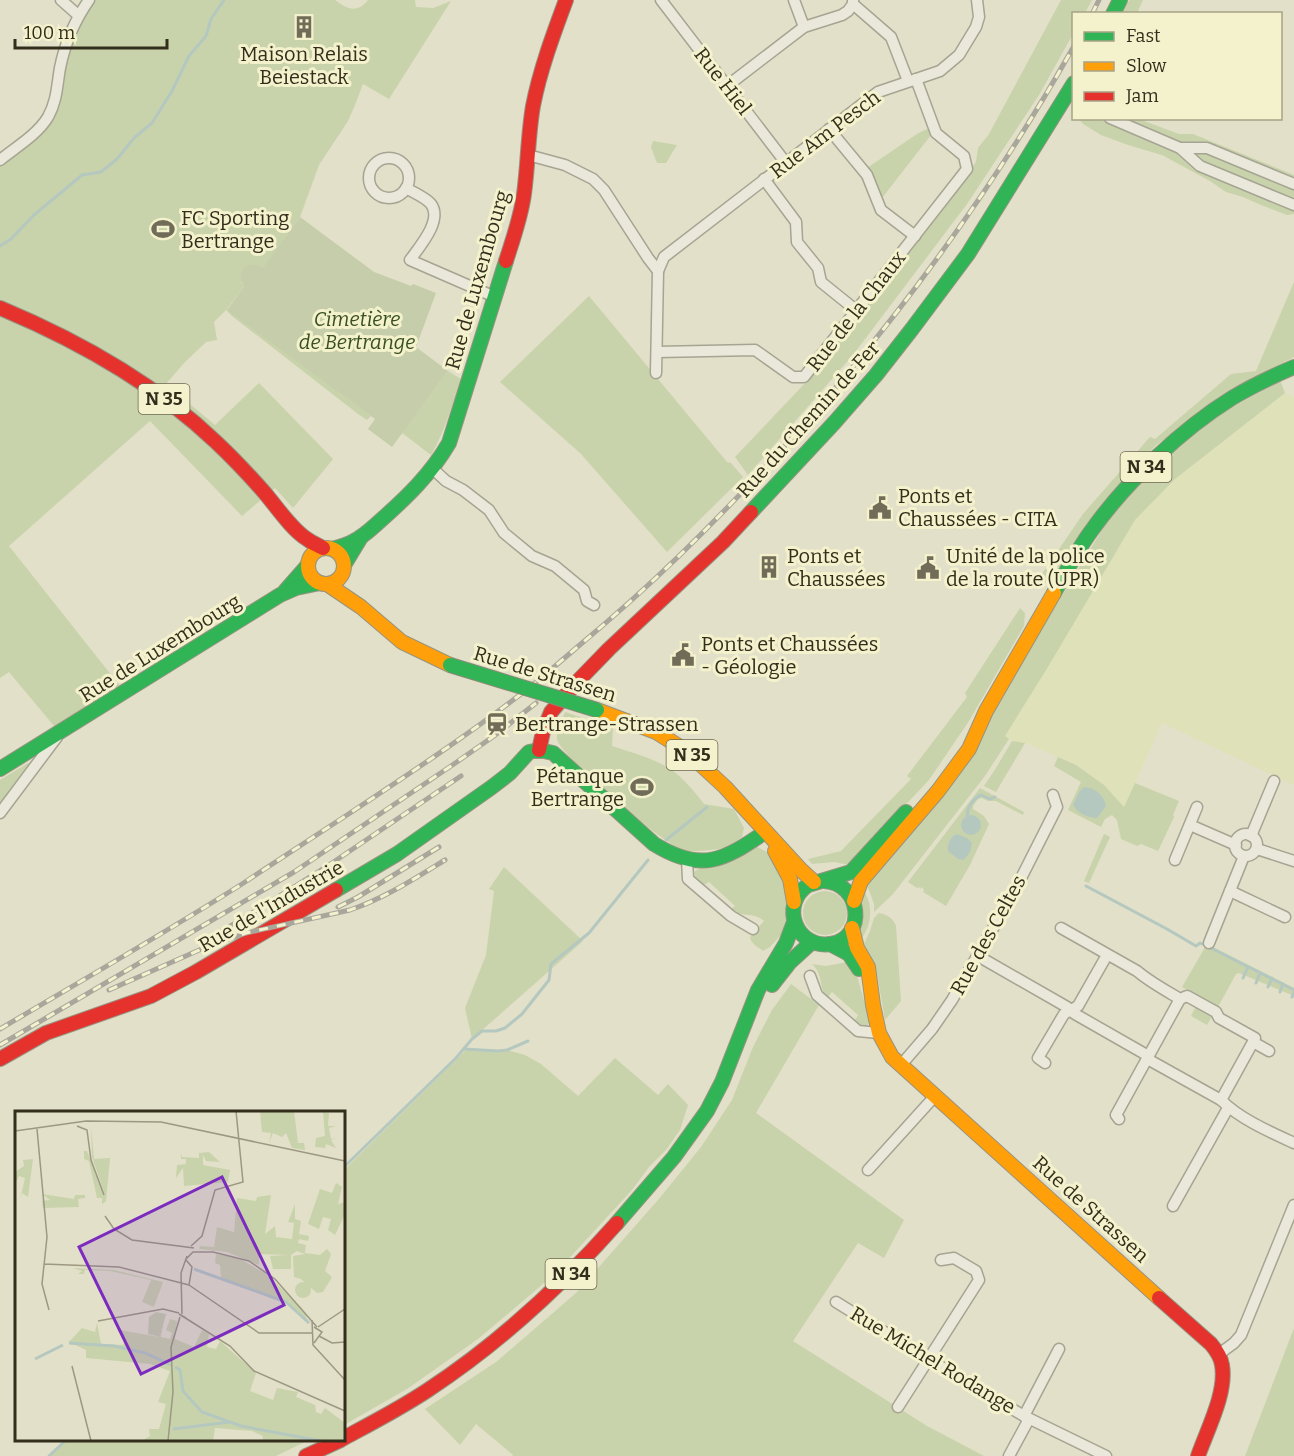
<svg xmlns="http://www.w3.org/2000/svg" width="1294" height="1456" font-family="Bitter,serif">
	<rect width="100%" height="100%" fill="#e2e0c8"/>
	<polygon fill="#dfe1b9" points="1285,393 1294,397 1294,785 1162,723 1124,807 1104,785 1076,765 1026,743 1012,741 1004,736 1048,667 1135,520 1175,479"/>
	<g fill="#c9d3ab">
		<path d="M89,0H335C347,9 357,14 368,0H415L416,7L433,8L451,1L389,99L363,84L355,105L348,121L319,165L300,217L263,269L241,282L244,287L227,309L371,416L367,420L358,414L232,316L226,310L214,322L217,340L206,342L184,363L166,384L215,425L259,383L333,459L293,508L275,488L242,516L150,421L9,546L120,686L54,726L9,672L0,678V160L48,117L59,70Z"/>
		<polygon points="1061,0 1092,0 1085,13 1074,14 1073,34 1039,95 967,204 853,355 748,475 735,457 808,380 976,162 978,148 989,134"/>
		<polygon points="1129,0 1143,0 1137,13 1121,14"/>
		<polygon points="1079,119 1139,119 1179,134 1193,134 1294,175 1294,214 1287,215 1261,205 1243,197 1226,192 1210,181 1162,155 1128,145 1101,135 1083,124"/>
		<polygon points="929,128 931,135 882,198 867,168 917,134"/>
		<polygon points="653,141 677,145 666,163 657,163 651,147"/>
		<polygon points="1294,282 1294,357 1250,381 1156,445 1100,507 1049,581 1033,587 1083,514 1150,437 1155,439 1231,374 1256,371"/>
		<polygon points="589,296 727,462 731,463 743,477 667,552 581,454 500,382"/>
		<path d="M448,371L461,379C452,405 445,431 431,455L402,433Z"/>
		<polygon points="1280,380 1285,393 1175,479 1135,520 1048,667 1005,736 1009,739 985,776 893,894 874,912 874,904 866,882 944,789 1108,520 1154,467 1217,416"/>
		<polygon points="1020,608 1025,613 1024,626 969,721 929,780 849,865 834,862 812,864 808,859 841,851 911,779 907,776 967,697 965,693"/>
		<path d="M565,712L613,728L612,746C630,752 650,757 667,767C682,776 693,790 704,804L734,809L744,828L742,837C736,841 728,847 722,848C717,850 689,852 685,851C666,847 559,755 557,739C556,731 562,720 565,712Z"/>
		<polygon points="1012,741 1025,743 996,792 984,786 996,768"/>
		<polygon points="1058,757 1076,765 1104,785 1124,807 1135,783 1179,801 1173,815 1174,817 1158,851 1141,844 1137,846 1121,839 1117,820 1112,815 1105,819 1101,827 1068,810 1081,782 1054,766"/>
		<polygon points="28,763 30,764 0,806 0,780"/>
		<polygon points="980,788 1024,812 1023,815 996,801 988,801 982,798 978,799 973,806 973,809 984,816 989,824 970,865 946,906 923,892 924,890 922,887 920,889 919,887 917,888 908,882"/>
		<polygon points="1104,834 1110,837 1089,883 1084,881"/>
		<path d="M757,847L769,853L788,881V921L781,935L770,947L763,951C758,947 751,944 750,937L764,921C755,912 740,917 730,910L735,906L709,882L702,886L696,880L694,872L700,868L728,863Z"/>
		<polygon points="504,867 583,941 472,1039 465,1008 486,955 494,891 489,889"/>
		<path d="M863,890C874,904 872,928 859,941L858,934Z"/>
		<circle cx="825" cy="913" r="22"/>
		<path d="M879,913C888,915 893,918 896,926L901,1001L885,1020L876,968L870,955L865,948L864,944L870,931L874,918Z"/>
		<polygon points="1207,944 1294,988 1294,996 1239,973 1236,974 1218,1007 1182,987"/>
		<path d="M848,962L857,976L870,1021L867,1026L861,1028L854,1022L858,1015L832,992L827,998C818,987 824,975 812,964L826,966Z"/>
		<polygon points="791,984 819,1005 756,1113 904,1220 884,1258 858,1243 793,1341 927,1426 984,1456 512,1456 513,1455 476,1424 460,1445 425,1409 496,1362 576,1293 658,1200 701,1147 732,1100 753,1047 772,1010"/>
		<polygon points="1196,1006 1215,1016 1213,1019 1211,1018 1207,1025 1191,1016"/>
		<polygon points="467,1049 498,1051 507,1050 525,1055 541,1064 578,1096 615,1058 658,1095 668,1084 688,1105 680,1130 666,1150 649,1167 632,1190 562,1266 536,1290 478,1339 407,1389 344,1425 344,1170"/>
		<polygon points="1294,1328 1294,1456 1245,1456"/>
		<polygon points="67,1440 309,1440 276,1456 50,1456"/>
	</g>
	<path fill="#c5cdaa" d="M300,217L374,272L411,286L413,284L436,293L416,347L448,371L392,447L368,429L375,419L227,310L244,287C234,271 248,258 263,268Z"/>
	<g fill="#b4c8c0">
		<path d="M1084,787C1095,788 1104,795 1106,806L1097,818C1088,818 1077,813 1073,805L1079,792Z"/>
		<circle cx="971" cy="825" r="10"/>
		<path d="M957,834L967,838L972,843L970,852L964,860L958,859L948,851C947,845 950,836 957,834Z"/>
	</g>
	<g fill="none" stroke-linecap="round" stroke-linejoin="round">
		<g stroke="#b4c8c0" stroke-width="3">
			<polyline points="0,246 11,239 34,215 82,175 101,172 117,159 134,138 152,123 172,91 189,56 206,36 211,19 224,0"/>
			<path d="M968,817C965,809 974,798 981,795L990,799L995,797"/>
			<polyline points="666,840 707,807"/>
			<polyline points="1086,886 1167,929 1196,946 1200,943 1202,944"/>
			<polyline points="1207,946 1294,990"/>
			<polyline points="1243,978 1248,967"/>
			<polyline points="1256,983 1260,973"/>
			<polyline points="1268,987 1272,978"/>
			<polyline points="1280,992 1283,984"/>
			<polyline points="1292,997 1294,993"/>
			<polyline points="464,1049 498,1051 507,1050 528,1041"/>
			<polyline points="344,1167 456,1058 472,1039 482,1031 496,1031 505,1028 522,1014 549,980 551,964 589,933 648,860"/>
			<polyline points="49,1456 66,1440"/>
		</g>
		<g stroke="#a6a492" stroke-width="13">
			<g id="street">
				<polyline points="61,0 78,15"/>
				<polyline points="661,0 786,163"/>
				<polyline points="794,0 804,27"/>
				<polyline points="853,4 891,37 908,81"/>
				<polyline points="727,86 804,27 842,15 848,11 853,4 853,0"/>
				<polyline points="1110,118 1180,148 1200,166 1294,205"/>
				<polyline points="829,129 867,175 881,210 915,236"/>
				<polyline points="1180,148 1207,148 1294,184"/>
				<polyline points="528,155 565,165 593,179 604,190 648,258 658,271 656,373"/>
				<circle cx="389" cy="178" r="20"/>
				<path d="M0,160C16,147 37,135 48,117C57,101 57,85 60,68C65,43 75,20 89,0"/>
				<polyline points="764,179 796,222 797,242 818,268 821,282 857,311"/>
				<path d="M406,188C414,193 425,197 431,204C443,220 420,246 410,260L495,297"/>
				<polyline points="658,271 664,257 878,92 940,71 959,55 976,27 979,17 977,0"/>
				<polyline points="657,352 755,350 793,377 804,377 967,169 964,156 936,133 916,79"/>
				<polyline points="433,469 446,481 463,490 489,510 504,533 532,556 555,566 584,590 587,601 594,605"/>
				<polyline points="0,813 57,737"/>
				<polyline points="1190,825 1236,845"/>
				<circle cx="1246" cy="845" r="11"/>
				<polyline points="1251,836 1274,781"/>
				<polyline points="1257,849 1294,861"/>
				<polyline points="687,859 688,879 731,916 753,929"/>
				<polyline points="1175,860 1197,807"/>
				<polyline points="1230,891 1285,917"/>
				<path d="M1061,928L1137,971C1150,982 1165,990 1180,999L1187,996L1216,1012L1219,1018L1255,1038L1253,1042L1269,1051"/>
				<polyline points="1209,943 1244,856"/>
				<path d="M978,956L1067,1007L1075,1014L1145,1054L1151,1061L1221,1100C1240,1119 1270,1132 1294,1143"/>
				<polyline points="810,976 817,995 858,1031 879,1033"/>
				<polyline points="1045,1063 1038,1058 1064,1014 1078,1006 1107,955"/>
				<polyline points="901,1065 932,1029 952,1000 1015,890 1057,807 1053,795"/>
				<polyline points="1221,1100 1253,1042"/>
				<polyline points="1119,1119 1116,1115 1180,999"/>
				<polyline points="868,1170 935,1096"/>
				<polyline points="1173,1206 1228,1108"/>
				<polyline points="836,1302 928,1359 1024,1416 1106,1456"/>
				<polyline points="1219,1354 1234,1343 1241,1335 1294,1205"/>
				<polyline points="898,1407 979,1280 976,1271 954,1258 941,1260"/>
				<polyline points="1024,1416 1059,1349"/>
				<polyline points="1009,1456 1029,1419"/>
			</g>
		</g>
		<g stroke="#969382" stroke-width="16">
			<g id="fast">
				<polyline points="1113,14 1120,0"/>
				<polyline points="751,512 834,423 876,375 912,329 968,254 1074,83"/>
				<path d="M332,549C340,547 347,545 354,541C364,536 372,528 380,521C407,497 431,474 449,443L506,261"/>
				<polyline points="344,565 361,537"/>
				<polyline points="285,591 307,566"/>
				<path d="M1054,593C1066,572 1077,550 1092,530C1126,482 1182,429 1232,398C1252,386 1273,376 1294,367"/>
				<polyline points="0,769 280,595 296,588 320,583"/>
				<path d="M824,881C862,883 867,938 831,944C796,949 779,905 808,885L851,872L906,812"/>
				<path d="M336,890L397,854L492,787L510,773L529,752L539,750L553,753L654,844C701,873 723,861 765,832"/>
				<polyline points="830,944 849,954 859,969"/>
				<polyline points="772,985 790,962 812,942"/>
				<polyline points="617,1223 674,1157 707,1111 722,1082 758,990 786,943 794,922"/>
			</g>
		</g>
		<g stroke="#969382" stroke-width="16">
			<g id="slow">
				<circle cx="326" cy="566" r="18"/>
				<polyline points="327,584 361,607 402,642 450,665"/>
				<polyline points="597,710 656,732 685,750 725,787 801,870 814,882"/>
				<polyline points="775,851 790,879 794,902"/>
				<polyline points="854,901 861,881 938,791 969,749 986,711 1054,593"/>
				<polyline points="852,928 857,948 868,967 873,1005 879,1033 892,1057 1159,1298"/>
			</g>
		</g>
		<g stroke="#969382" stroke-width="16">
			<g id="jam">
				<path d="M506,261C513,239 521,217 524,194C528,165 528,135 533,106C540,70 553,35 566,0"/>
				<path d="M0,308C79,341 154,383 216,442C233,458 249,475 264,492C276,506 292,530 307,539C312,543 318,545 323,548"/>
				<polyline points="539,750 543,732 551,712 576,683 609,649 723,542 751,512"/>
				<polyline points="0,1059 46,1033 151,996 196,972 336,890"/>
				<path d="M1159,1298L1211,1344C1216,1350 1221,1357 1222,1365C1227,1393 1207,1430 1198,1456"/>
				<path d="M344,1438C372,1423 401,1408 428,1390C498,1344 561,1286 617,1223"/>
				<polyline points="306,1456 341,1440"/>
			</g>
		</g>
		<use href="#street" stroke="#eae8da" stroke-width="10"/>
		<use href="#fast" stroke="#30b455" stroke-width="14"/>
		<use href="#slow" stroke="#ff9f0a" stroke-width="14"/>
		<use href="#jam" stroke="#e5322d" stroke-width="14"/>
		<g stroke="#a9a79b" stroke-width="5">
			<g id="rail">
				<polyline points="1092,14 1099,0"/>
				<polyline points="338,907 358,897 439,847"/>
				<polyline points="204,942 265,905 329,865 461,776"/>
				<path d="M109,990L206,947L246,933L350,910C385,898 414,879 445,860"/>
				<path d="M0,1029C81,981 163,934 242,884C277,861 312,838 347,815C409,774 471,733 530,687C545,675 560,662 575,649C611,619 646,588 680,555C832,407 970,231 1074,46"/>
				<polyline points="0,1045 294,872 451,766 494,736 536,703"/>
			</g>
		</g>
		<use href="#rail" stroke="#f4f2cd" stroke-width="3" stroke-dasharray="9" stroke-linecap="butt"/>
		<g stroke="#8c8979" stroke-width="16" stroke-linecap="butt">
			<polyline id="fast-bridge" points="450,665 597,710"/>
		</g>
		<use href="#fast-bridge" stroke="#30b455" stroke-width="14"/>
	</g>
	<defs>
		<g id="building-bare" transform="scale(1.8)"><path d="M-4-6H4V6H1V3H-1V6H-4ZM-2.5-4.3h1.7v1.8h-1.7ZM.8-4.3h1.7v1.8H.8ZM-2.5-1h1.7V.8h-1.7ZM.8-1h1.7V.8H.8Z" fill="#706c58" stroke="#f4f2cd" stroke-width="2.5" paint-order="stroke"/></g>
		<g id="stadium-bare" transform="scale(1.8)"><path d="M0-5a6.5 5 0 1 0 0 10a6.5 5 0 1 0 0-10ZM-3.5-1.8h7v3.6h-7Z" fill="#706c58" stroke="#f4f2cd" stroke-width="2.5" paint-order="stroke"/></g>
		<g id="civic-bare" transform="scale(1.8)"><path d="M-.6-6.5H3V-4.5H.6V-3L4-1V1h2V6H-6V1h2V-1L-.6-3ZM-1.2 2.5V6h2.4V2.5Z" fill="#706c58" stroke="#f4f2cd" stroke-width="2.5" paint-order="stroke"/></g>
		<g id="station-bare" transform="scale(1.8)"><path d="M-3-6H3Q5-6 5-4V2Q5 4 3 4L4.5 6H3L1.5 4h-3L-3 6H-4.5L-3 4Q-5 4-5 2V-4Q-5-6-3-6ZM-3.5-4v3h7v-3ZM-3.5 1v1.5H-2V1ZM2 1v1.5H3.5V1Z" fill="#706c58" stroke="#f4f2cd" stroke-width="2.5" paint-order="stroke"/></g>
	</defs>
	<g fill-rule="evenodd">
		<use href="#building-bare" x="304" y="27"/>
		<use href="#stadium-bare" x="163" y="229"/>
		<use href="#civic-bare" x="880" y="508"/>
		<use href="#building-bare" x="769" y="567"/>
		<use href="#civic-bare" x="928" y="568"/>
		<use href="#civic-bare" x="683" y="655"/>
		<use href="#station-bare" x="497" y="724"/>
		<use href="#stadium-bare" x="642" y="787"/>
	</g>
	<g text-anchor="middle" stroke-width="6" stroke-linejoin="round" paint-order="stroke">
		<g fill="#f4f2cd" stroke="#6d6851" stroke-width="1.5">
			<rect x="138.5" y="384" width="51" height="30" rx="4.5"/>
			<rect x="1120.5" y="452" width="51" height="30" rx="4.5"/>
			<rect x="666.5" y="740" width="51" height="30" rx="4.5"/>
			<rect x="545.5" y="1259" width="51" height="30" rx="4.5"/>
		</g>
		<g font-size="18" font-weight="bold" fill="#332d1c">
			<text x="164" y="405">N 35</text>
			<text x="1146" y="473">N 34</text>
			<text x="692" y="761">N 35</text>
			<text x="571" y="1280">N 34</text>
		</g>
		<g font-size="20" fill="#332d1c" stroke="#f4f2cd" text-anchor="start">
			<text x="304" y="61" text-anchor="middle">Maison Relais<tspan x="304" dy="23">Beiestack</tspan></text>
			<text x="181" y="225">FC Sporting<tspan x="181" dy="23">Bertrange</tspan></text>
			<text x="898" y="503">Ponts et<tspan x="898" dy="23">Chaussées - CITA</tspan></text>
			<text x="787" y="563">Ponts et<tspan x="787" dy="23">Chaussées</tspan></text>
			<text x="946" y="563">Unité de la police<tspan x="946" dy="23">de la route (UPR)</tspan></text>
			<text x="701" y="651">Ponts et Chaussées<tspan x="701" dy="23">- Géologie</tspan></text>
			<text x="515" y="731">Bertrange-Strassen</text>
			<text x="624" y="783" text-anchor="end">Pétanque<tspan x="624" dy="23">Bertrange</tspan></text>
		</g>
		<g font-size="20" fill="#332d1c" stroke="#f4f2cd">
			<text transform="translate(723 81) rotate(52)" y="7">Rue Hiel</text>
			<text transform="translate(825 134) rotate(-37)" y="7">Rue Am Pesch</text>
			<text transform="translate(477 280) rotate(-74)" y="7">Rue de Luxembourg</text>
			<text transform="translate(856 311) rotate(-52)" y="7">Rue de la Chaux</text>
			<text transform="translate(808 419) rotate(-48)" y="7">Rue du Chemin de Fer</text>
			<text transform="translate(160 648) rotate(-32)" y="7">Rue de Luxembourg</text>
			<text transform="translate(545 674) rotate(17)" y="7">Rue de Strassen</text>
			<text transform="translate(271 906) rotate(-30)" y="7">Rue de l'Industrie</text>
			<text transform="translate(988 935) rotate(-61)" y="7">Rue des Celtes</text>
			<text transform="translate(1091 1209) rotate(42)" y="7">Rue de Strassen</text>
			<text transform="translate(933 1360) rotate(31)" y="7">Rue Michel Rodange</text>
		</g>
		<g font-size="20" font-style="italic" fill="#394f23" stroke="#f4f2cd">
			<text x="357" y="326">Cimetière<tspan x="357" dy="23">de Bertrange</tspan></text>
		</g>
	</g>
	<g transform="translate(15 1111)">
		<rect width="330" height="330" fill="#e2e0c8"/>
		<path d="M245,0H279L283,32H289L290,39L277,37L271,22L267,26L258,22L254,32L256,22L247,21ZM308,1L314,2L313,15H321L314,17L316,28L322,27L316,29L321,37L311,33L310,37L300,36L301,27L310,25ZM76,15L79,48L95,47L91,90L87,93V87H82L74,50L69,48V40H72L90,84L77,46ZM194,41L205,51L191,50L188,44V54L215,59L213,71L169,75L168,57L161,67L162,54L171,53V48H166V42L167,46L184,47V42ZM18,48L13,86L7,82L5,89L10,67L4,65L0,73V61L9,55L8,49ZM321,72L327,76L323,93L330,91V103L320,124L313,119L316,108L308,106L304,118L293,113L305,78L317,82ZM27,83L59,88L60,84H70V87L63,88L64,96L28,97L27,90L35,89ZM256,84L250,123L260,115L261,126L277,128L279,112L273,111L280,93V108L286,110L284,123L294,125L293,130L284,128L283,132L291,134L290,142L305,144L312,138L316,143L310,160L317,166L308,181L302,182L286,168L279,166L278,145L290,143L282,140L276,144V158H258L259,162L255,145L273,144L244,143V154L212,141L184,138L185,135L199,136L202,116L219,121L222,87L241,90L242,86ZM201,143L223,147L250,162L287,197L295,213L270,190L206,167L205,154L200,152ZM58,157L99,159L148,171L139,196L127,191L136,169L95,160L70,159L69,163H63L67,160ZM280 179a8 8 0 1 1 16 0a8 8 0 1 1-16 0ZM149,207L146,226L155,228L157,222L151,219L155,208L162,210L160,228L179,236L187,219L194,223L192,236L201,238L205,230L241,262L235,280L258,289L262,277L283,281L281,286L300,294L301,301L306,303L310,297L330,312V330H247L248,325L237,320L200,317L198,330H127L135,325L134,318H144L151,293L143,291L155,260L135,253L71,247V239L54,231L67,217L80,221L82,212L86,233L108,234L110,229L104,219L145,226Z" fill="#c9d3ab"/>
		<path d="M141,201L151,203L145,226L133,223L134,206Z" fill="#c5cdaa"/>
		<path fill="none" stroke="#b4c8c0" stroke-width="3" d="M179,158L271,191L294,212M54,232L99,235L130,242L156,254M20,248L48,234M160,256L165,259L168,280L187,301L226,315L306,330M158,318L215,311"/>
		<path fill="none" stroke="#9c9883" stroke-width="1.5" d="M62,15L72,19L76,49L89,84M22,18L32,126L27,173L34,199M0,20L71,10L146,11L330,50M90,105L99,118L117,129L179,137M176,135L187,125L200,79L228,71L221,0M171,148L178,141H198L234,150L260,168L302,216M171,149L177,156L174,174M29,153L104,156L174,174M174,174L244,222H297M167,203L166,162L172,145M171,207L164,203L215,235L239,260L330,300M297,209L298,234L330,269M83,210L148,198L164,202M303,216L330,198M304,225L317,232L330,231M299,232L307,221L299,216M57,255L76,330M153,330L158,281L156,236L165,206"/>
		<path fill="#7b2cbf" fill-opacity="0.15" stroke="#7b2cbf" stroke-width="3" d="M207,66L269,194L126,263L64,136Z"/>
		<rect width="330" height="330" fill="none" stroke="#332d1c" stroke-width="3"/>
	</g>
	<rect x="1072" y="12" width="210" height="108" fill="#f4f2cd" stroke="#a7a386" stroke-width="1.5"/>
	<rect x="1084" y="32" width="30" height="9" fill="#30b455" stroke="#a7a386" stroke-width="1.5"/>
	<text x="1126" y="42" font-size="18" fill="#332d1c">Fast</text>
	<rect x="1084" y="62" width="30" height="9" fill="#ff9f0a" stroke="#a7a386" stroke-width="1.5"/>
	<text x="1126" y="72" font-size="18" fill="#332d1c">Slow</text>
	<rect x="1084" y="92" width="30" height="9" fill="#e5322d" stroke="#a7a386" stroke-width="1.5"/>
	<text x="1126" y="102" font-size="18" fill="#332d1c">Jam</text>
	<path d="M15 39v9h152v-9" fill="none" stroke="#332d1c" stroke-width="3"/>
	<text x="24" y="39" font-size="18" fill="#332d1c" stroke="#f4f2cd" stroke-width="4.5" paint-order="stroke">100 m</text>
</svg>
